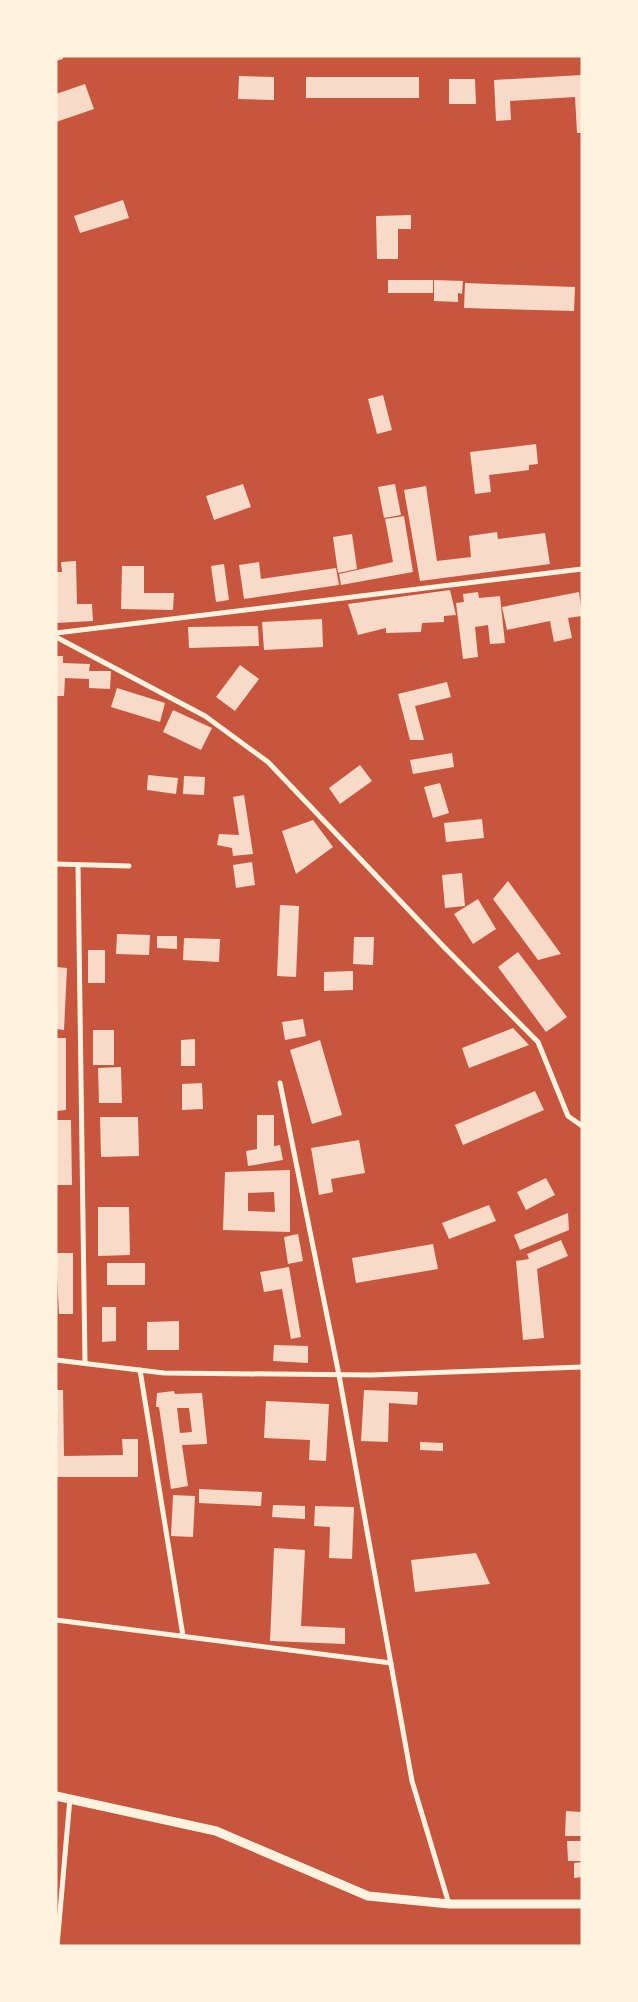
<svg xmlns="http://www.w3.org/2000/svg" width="638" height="2002" font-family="Ubuntu,sans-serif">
	<rect width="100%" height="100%" fill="#c8553d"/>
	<g fill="#f7dbc8" fill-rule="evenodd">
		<polygon points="56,56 63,56 63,59 56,61"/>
		<polygon points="582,75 582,133 577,133 575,97 510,101 511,120 496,121 494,80"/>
		<polygon points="239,76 274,77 274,100 238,99"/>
		<rect x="306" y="77" width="113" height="21"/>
		<polygon points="449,79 475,79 476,104 449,104"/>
		<polygon points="85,84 94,109 56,122 56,94"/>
		<polygon points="123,200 129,218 80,233 74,216"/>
		<polygon points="411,215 411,229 398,229 398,259 377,259 376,216"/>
		<rect x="388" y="280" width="45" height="13"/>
		<polygon points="434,280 463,281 462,294 458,293 458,302 434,301"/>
		<polygon points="465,283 575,287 574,311 464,308"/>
		<polygon points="383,395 392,430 377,434 368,399"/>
		<polygon points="536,444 538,464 529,465 529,470 489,475 491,492 475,494 470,452"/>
		<polygon points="243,484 251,507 214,520 206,496"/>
		<polygon points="395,484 401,515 384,518 378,487"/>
		<polygon points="426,486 437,561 471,557 469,536 497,532 498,539 545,533 550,564 420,581 404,490"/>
		<polygon points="404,516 413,572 341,585 339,574 393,562 385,519"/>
		<polygon points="352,534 357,569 338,573 333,537"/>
		<polygon points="76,561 77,604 92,604 93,621 56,623 56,572 62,572 61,562"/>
		<polygon points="259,562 261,579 336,568 339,585 244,599 239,565"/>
		<polygon points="224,564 229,600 216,602 211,566"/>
		<polygon points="122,566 144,566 144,593 174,593 173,610 121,609"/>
		<polygon points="450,590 456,615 444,616 444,622 422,623 421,632 386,633 386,628 358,635 348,604"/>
		<polygon points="478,592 479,598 500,596 505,643 490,644 488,625 475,627 478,657 463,659 456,603 464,602 463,594"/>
		<polygon points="579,592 582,616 568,618 572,638 554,642 550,621 507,630 502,607"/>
		<polygon points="322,619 323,647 264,650 262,622"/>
		<polygon points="258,626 259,646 189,648 188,627"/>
		<polygon points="56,656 63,656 63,663 90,664 89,671 111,671 110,689 89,688 89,679 65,678 64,696 56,696"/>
		<polygon points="240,665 259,679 235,711 216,697"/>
		<polygon points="447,682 451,697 415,706 424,740 410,740 398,694"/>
		<polygon points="117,688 165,703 160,722 111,707"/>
		<polygon points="173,710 212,728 201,750 163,732"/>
		<polygon points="452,753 454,767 413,774 410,760"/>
		<polygon points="360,765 372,781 340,804 329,788"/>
		<polygon points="148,775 178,778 176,794 147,790"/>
		<polygon points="184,776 205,777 204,795 183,794"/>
		<polygon points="440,783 449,813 433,818 424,787"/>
		<polygon points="244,795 253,854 233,856 232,848 217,845 219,834 239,835 233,797"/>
		<polygon points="482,819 484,838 446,842 444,823"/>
		<polygon points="313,820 333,847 296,874 282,831"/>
		<polygon points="252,862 255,885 236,888 233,865"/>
		<polygon points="462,873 465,906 445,908 442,875"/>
		<polygon points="508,881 561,954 538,960 493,899"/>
		<polygon points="478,899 496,929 473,944 454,914"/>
		<polygon points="280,905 299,906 296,977 277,976"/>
		<polygon points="117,934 150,935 149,955 116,954"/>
		<polygon points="157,936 177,936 177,949 157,948"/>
		<polygon points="354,937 374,937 373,965 353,964"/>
		<polygon points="184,938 220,939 219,962 183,960"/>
		<rect x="88" y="950" width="17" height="33"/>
		<polygon points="518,952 567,1017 546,1032 498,967"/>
		<polygon points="56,967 67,968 64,1030 56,1029"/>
		<polygon points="353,971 353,990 324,991 324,972"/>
		<polygon points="303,1019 306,1036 285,1040 282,1022"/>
		<polygon points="513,1028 529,1045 469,1068 462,1048"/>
		<rect x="93" y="1030" width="21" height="35"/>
		<polygon points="56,1038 66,1038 66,1110 56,1111"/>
		<polygon points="195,1039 195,1066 181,1066 181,1040"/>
		<polygon points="320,1040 342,1115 312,1124 290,1050"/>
		<polygon points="121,1067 122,1103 99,1103 98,1068"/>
		<polygon points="202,1083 203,1109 182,1110 182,1084"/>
		<polygon points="535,1091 544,1110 463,1145 455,1125"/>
		<polygon points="257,1115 274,1115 274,1146 280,1145 283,1160 248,1166 246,1151 257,1149"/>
		<polygon points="100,1117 138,1117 139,1156 101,1157"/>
		<polygon points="56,1120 71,1120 72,1185 56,1185"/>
		<polygon points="359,1140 365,1173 331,1179 333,1192 319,1195 311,1148"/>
		<path d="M290,1170V1232L223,1230L225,1172ZM274,1192L275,1212L248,1211V1193Z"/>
		<polygon points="546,1178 555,1195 526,1210 517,1192"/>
		<polygon points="489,1205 496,1221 449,1239 442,1223"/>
		<polygon points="98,1207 129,1207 130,1255 98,1256"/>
		<polygon points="568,1213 569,1230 520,1250 514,1235"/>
		<polygon points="298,1234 303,1261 288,1264 284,1237"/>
		<polygon points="561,1240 568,1256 537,1269 544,1338 523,1340 516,1261 529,1259 527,1254"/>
		<polygon points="433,1244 438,1269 356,1283 352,1258"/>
		<polygon points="56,1253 73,1253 73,1314 59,1314"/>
		<rect x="107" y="1263" width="38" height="22"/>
		<polygon points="289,1267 301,1337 291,1339 282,1289 264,1292 260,1272"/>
		<polygon points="102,1307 116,1307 116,1341 102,1342"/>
		<polygon points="179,1321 179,1350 147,1350 147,1322"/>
		<polygon points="274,1345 308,1346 308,1363 273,1361"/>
		<polygon points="56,1390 63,1390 64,1456 123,1455 122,1439 138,1439 138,1477 56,1477"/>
		<polygon points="364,1390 418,1392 417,1405 389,1403 388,1442 361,1441"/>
		<path d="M174,1391L175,1394L202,1393L207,1442V1444L182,1445L188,1486L171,1489L159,1407H156L157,1393ZM177,1408H189L192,1432L180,1433Z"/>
		<polygon points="266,1401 329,1404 326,1461 309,1460 310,1440 264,1438"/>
		<polygon points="420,1442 443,1443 443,1451 420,1450"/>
		<polygon points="199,1489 262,1492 261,1506 199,1503"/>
		<polygon points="173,1495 195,1496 193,1537 171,1536"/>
		<polygon points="273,1505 305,1506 305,1519 272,1517"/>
		<polygon points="315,1506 354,1507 352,1559 329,1558 330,1527 314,1526"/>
		<polygon points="274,1548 305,1550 301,1626 345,1628 345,1644 270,1641"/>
		<polygon points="476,1553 490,1584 415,1592 411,1560"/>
		<polygon points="566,1811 582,1812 582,1836 565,1836"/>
		<polygon points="567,1841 582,1841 582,1861 568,1861"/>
		<polygon points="582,1862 582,1877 574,1878 574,1863"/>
	</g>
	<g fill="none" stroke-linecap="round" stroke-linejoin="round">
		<g stroke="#fff3e0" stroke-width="5">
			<polyline points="56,633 582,569"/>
			<polyline points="56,637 205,716 268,762 444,947 538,1042 568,1116 582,1126"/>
			<polyline points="56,864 129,866"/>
			<polyline points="78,865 85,1363"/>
			<polyline points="280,1083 339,1375 412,1781 449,1904"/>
			<polyline points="56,1360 164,1373 371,1375 582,1367"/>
			<polyline points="140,1370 183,1636"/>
			<polyline points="56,1620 391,1663"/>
			<polyline points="57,1946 70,1798"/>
		</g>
		<polyline stroke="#fff3e0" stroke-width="9" points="56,1796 216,1831 368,1896 449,1904 582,1904"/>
	</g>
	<rect width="638" height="2002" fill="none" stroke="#fff3e0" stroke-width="115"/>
</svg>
